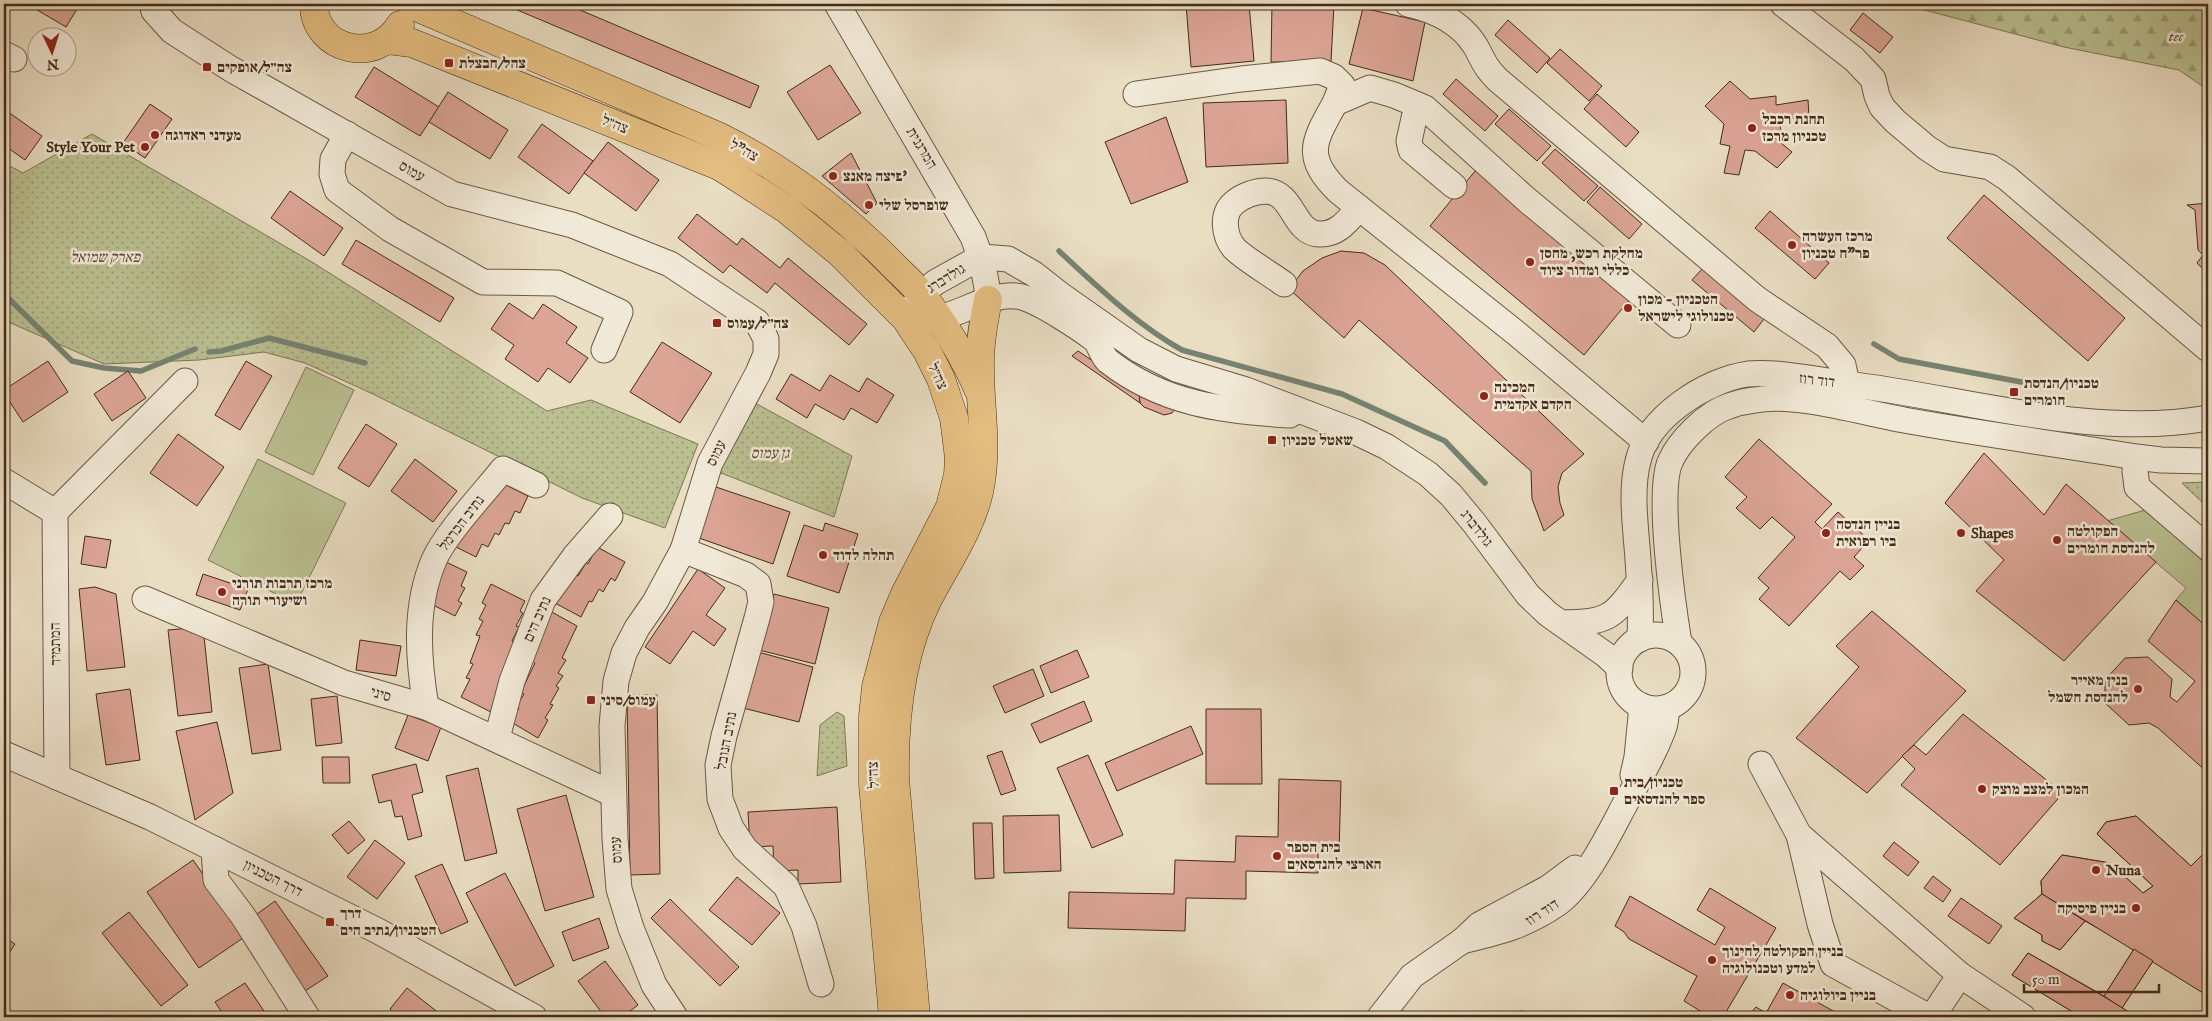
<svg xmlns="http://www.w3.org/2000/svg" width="2212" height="1021" font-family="'IM FELL English','Frank Ruhl Libre',serif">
	<defs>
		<pattern id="forest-firs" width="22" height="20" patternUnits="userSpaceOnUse" patternTransform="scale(1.25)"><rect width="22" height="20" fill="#bac091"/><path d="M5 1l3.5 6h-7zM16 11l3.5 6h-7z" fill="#999c76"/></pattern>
		<pattern id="park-dots" width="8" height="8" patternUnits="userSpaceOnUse" patternTransform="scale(1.25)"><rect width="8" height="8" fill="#bac091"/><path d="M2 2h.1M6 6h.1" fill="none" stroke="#999c76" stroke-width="1.8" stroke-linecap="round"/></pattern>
	</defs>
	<rect width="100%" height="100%" fill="#e9ddc2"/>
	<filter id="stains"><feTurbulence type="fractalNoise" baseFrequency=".004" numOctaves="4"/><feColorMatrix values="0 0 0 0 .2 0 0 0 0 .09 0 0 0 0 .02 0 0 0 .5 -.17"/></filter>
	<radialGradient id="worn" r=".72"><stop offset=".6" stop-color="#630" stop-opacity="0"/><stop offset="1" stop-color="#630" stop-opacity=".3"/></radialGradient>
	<g fill="#bac091" stroke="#7e7655">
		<polygon points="306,367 354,390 313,475 265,452"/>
		<polygon points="258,459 346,503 296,604 208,560"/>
		<polygon points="2159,506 2208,548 2208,628 2176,600 2186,588 2107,521"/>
	</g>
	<polygon fill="url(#forest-firs)" stroke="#7e7655" points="1902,4 2208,4 2208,90 2179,70 2064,47"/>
	<g fill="url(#park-dots)" stroke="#7e7655">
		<polygon points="92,134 312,262 547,411 591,400 698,444 665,528 582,498 373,394 305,363 264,352 199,360 104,364 4,320 4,163 23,173"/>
		<polygon points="755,403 852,456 834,517 716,471"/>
		<polygon points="2208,482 2208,508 2182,483"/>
		<polygon points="837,712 844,716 847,766 817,776 820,725"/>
	</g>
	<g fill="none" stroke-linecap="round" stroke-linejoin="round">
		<g stroke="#768372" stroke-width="5.5">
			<path d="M1059,251C1097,286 1136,324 1182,350L1342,394L1445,441L1485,483"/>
			<polyline points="4,294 72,361 104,368 141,371 195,349"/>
			<polyline points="1874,344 1899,359 2048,387"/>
			<polyline points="209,352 221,351 269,338 365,363"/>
		</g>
	</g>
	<g fill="#dba495" stroke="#432c19">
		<polygon points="27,4 80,4 66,27"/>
		<polygon points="503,4 566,4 759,86 750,108"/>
		<polygon points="1186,4 1249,4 1254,61 1191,67"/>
		<polygon points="1272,4 1334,4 1331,62 1271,62"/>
		<polygon points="1363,8 1425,22 1413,81 1349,64"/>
		<polygon points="1863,13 1893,37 1880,53 1850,30"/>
		<polygon points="1508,20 1550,58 1537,73 1495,35"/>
		<polygon points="1560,49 1602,86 1589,101 1547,63"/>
		<polygon points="830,65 861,113 818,140 787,92"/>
		<polygon points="374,67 439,107 420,136 355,97"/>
		<polygon points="1456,79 1498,116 1485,131 1443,94"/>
		<polygon points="1730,81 1750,99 1776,96 1776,105 1808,100 1809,116 1778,120 1782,133 1775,138 1792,152 1777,168 1755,151 1745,150 1739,175 1724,173 1730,146 1720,144 1724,124 1705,106"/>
		<polygon points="448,92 508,130 490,159 429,122"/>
		<polygon points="1597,94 1639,132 1626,147 1584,109"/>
		<polygon points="1286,100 1288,163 1206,167 1203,103"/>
		<polygon points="150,104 172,119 145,158 123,143"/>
		<polygon points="4,109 42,136 25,160 4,145"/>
		<polygon points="1509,109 1551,146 1537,161 1495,124"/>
		<polygon points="1166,117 1188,182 1131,204 1105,142"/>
		<polygon points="542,124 593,161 569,194 518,157"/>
		<polygon points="608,142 659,180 636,211 584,173"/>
		<polygon points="1555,149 1598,186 1584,201 1542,163"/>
		<polygon points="851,153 877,203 866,214 822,176"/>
		<polygon points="1476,170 1631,298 1584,355 1430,226"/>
		<polygon points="1600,187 1642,224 1629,239 1587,202"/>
		<polygon points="290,191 343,228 324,256 271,218"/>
		<polygon points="1984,195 2125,318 2088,361 1947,238"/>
		<polygon points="2208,203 2208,273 2205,270 2208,267 2205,264 2202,268 2197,263 2203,255 2198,250 2195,210 2187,205"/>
		<polygon points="1770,211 1829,263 1815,279 1755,228"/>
		<polygon points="697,214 737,245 742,238 780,268 788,258 867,324 849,345 775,283 767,293 730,265 723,273 678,238"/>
		<polygon points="356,240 454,298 440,322 342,264"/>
		<polygon points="1341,251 1364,253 1385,265 1584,454 1562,473 1558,487 1560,503 1564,515 1544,531 1532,499 1531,471 1359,320 1344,338 1289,289 1303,271 1322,258"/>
		<polygon points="1703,268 1764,319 1754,332 1692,280"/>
		<polygon points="509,303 533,319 543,304 577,327 566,343 588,358 570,383 548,368 538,382 505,359 514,345 491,329"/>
		<polygon points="662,342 712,373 680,423 630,392"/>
		<polygon points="1078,351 1139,392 1140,403 1072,356"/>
		<polygon points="48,361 68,392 23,422 4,393 4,390"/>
		<polygon points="246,361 272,376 240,430 215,415"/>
		<polygon points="128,371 146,398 112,421 94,394"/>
		<polygon points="791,374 820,391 830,375 859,392 867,378 894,395 877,423 851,408 844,420 815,404 807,418 776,399"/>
		<polygon points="1139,392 1175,409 1172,413 1164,415 1144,407 1140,403"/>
		<polygon points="366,424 397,444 369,487 338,468"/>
		<polygon points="178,434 224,467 197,506 150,473"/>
		<polygon points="1759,439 1832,504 1815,522 1822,529 1838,512 1869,540 1854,557 1864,566 1850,580 1840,571 1789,626 1759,599 1769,588 1758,578 1795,537 1772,517 1760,529 1736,508 1747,497 1725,477"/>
		<polygon points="1984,453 2044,515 2066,484 2156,562 2064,661 1976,591 2004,560 1945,503"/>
		<polygon points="415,459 457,491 433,522 391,491"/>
		<polygon points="500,482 528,496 520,513 515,511 509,524 505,523 499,535 495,533 488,547 482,544 476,557 452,545"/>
		<polygon points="716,487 790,512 773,564 699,538"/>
		<polygon points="825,523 858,534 839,593 787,576 804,525 823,531"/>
		<polygon points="85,536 111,540 106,568 81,564"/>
		<polygon points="597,547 625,562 615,581 611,578 603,592 599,589 592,602 589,601 581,617 555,603 564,587 567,589 575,574 578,576 586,563 588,564"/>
		<polygon points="444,561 467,572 461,586 465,588 458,601 462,603 455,616 431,604"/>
		<polygon points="698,569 725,588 706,615 726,629 714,646 693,631 670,664 645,647"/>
		<polygon points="203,574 248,589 240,610 196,595"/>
		<polygon points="491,584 525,601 520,611 523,613 516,626 519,627 512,641 515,643 502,690 491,712 461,697 470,679 466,678 473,664 470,663 480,636 476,635 483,621 479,619 486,605 482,603"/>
		<polygon points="95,587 116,594 125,667 87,671 79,589"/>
		<polygon points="774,594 829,608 815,664 759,650"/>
		<polygon points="2176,600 2208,628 2208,773 2158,728 2149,723 2129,725 2105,703 2105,680 2125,658 2148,657 2172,679 2170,697 2177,702 2195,681 2148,641"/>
		<polygon points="550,611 577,626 562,658 566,660 558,673 563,676 556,686 559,688 550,704 553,705 545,718 548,720 538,738 511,722 519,708 516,707 524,694 521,692 535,663 531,660 539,647 535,645"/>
		<polygon points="1872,611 1966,691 1867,793 1796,738 1859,667 1836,646"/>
		<polygon points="203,627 212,712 178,716 168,630"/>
		<polygon points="360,640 401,646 396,676 356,670"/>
		<polygon points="1077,650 1089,677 1051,693 1040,666"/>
		<polygon points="758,652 813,667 799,722 743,708"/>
		<polygon points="268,664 281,750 252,754 239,668"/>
		<polygon points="1033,669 1044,696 1005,713 993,686"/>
		<polygon points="130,689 140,760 106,765 96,694"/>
		<polygon points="627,695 657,695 660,874 630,875"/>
		<polygon points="337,696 342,743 316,746 311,699"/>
		<polygon points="1084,701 1092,721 1040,743 1031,724"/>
		<polygon points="1206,709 1261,709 1262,784 1206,784"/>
		<polygon points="1963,714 2063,793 2000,865 1901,785 1915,769 1902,756 1914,745 1926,755"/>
		<polygon points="408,715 441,727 428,761 395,748"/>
		<polygon points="217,722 233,793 195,820 176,731"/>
		<polygon points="1191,726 1203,754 1117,791 1105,763"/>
		<polygon points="1002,751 1016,790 1001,795 987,756"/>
		<polygon points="1088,755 1123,835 1092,848 1057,768"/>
		<polygon points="322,757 349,757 350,783 323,783"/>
		<polygon points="416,764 423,792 412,795 422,836 408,840 402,816 395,817 391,800 379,803 372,775"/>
		<polygon points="478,768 497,853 465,861 446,776"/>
		<polygon points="1279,779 1341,781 1339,852 1318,851 1318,873 1246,871 1246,899 1186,898 1185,931 1068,928 1069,892 1174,894 1175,860 1235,862 1236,836 1278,837"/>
		<polygon points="566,795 594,897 545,911 517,809"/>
		<polygon points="837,807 841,882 798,884 798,870 774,871 773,846 750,847 748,812"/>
		<polygon points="1059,815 1061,871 1004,873 1003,816"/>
		<polygon points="2136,816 2191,866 2208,849 2208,996 2153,961 2122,1008 2137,1017 2081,1017 2012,975 2028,953 2104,996 2134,949 2085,921 2060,950 2042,941 2042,935 2014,918 2042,894 2041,881 2062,855 2110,863 2143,893 2153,886 2097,834 2106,822"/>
		<polygon points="2136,816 2191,866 2208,849 2208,996 2042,894 2041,881 2062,855 2110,863 2143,893 2153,886 2097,834 2106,822"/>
		<polygon points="349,821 365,840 348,854 332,835"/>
		<polygon points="973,823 992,823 994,878 975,879"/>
		<polygon points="375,840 405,863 377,899 347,877"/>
		<polygon points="1894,842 1919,862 1908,876 1883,856"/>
		<polygon points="193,860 246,936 199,968 147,892"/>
		<polygon points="442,864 468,922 441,934 415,876"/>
		<polygon points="505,873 554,966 515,986 466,893"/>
		<polygon points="1933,876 1951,890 1943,902 1924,888"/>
		<polygon points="737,877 780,913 752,945 709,910"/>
		<polygon points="1710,888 1776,928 1723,1017 1710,1017 1684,1001 1697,976 1629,939 1624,932 1615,926 1630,896 1715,945 1725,927 1697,910"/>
		<polygon points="2042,894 2085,921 2060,950 2042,941 2042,935 2014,918"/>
		<polygon points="1961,898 2002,926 1989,944 1948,916"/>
		<polygon points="670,899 739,967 720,986 651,918"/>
		<polygon points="275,901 328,976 305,991 253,917"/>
		<polygon points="129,912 188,985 161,1006 102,933"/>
		<polygon points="599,918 609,948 573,961 562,932"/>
		<polygon points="4,937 15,944 4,961"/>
		<polygon points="2134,949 2153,961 2122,1008 2104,996"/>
		<polygon points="2028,953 2098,993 2137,1017 2081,1017 2012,975"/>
		<polygon points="605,961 638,1005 622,1017 605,1017 578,981"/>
		<polygon points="245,983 268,1017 225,1017 215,1002"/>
		<polygon points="1783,983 1844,1017 1747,1017 1756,1007 1766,1013"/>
		<polygon points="407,988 444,1017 400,1017 390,1009"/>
		<polygon points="1524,1011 1525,1017 1450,1017"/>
	</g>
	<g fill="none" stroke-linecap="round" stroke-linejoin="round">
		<g stroke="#6c5843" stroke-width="27">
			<g id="minor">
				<polyline points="152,4 154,11 172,31 231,69 452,194 572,225 670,264 757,322 766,339 766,354 758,373 710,463 683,550 655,602 637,628 624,653 616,681 612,726 615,839 619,889 631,928 654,985 675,1017"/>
				<path d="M837,4L973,237C981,258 987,277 988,300"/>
				<path d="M1408,4C1435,10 1461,22 1476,47C1484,62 1485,67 1498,80L1757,299L1827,346L1843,365L1847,384"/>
				<polyline points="1783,4 1854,59 1873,79 1877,96 1882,107 1895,121 1927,148 1944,159 1990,167 2007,178 2208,349"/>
				<polyline points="4,54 14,59"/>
				<polyline points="1136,94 1241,79 1320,71 1334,77 1342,85 1335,103 1370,88 1394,95 1425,108 1527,200 1678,325"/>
				<path d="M1335,103C1314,141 1303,156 1338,191L1516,333L1646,442"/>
				<polyline points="1417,105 1409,141 1411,150 1454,186"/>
				<polyline points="347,134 333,159 332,174 337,190 390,229 483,282 557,283 620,312 604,350"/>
				<path d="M1284,284C1272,275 1243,258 1234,248C1224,236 1221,214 1234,203C1242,196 1255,191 1266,191C1294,192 1293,233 1319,234C1338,235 1348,220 1359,208"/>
				<polyline points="911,310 921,294 936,282 981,257 1008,259 1034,274 1062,296 1139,350 1176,369 1246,390 1356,432 1387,447 1428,474 1451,495 1475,524 1528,595 1548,614 1606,655 1620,668"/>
				<path d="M919,318C925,318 932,319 938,318C965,313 993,290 1022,297C1040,302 1078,327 1094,339C1100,344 1101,355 1108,361C1163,404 1223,411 1290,415"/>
				<polyline points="2135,471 2137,487 2208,548"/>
				<polyline points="4,481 55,512 57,777"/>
				<polyline points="55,512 185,381"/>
				<polyline points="683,550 746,575 758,584 761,602 757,618 724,736 718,765 720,799 731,828 745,849 786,886 804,926 821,984"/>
				<polyline points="145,599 344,683 426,707 613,794"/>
				<path d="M1561,623C1609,622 1612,619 1640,580"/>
				<circle cx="1656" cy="672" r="37"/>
				<path d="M1640,639C1641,613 1640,586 1638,560C1636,528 1630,492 1638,461C1648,417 1706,380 1748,374C1776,371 1818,380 1847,384C1964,398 2091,439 2208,418"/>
				<path d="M1679,643C1673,606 1657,494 1670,462C1679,441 1707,413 1729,406C1737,403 1746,401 1755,400C1794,392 1864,413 1904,420C1981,434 2059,444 2136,457L2161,460L2208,461"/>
				<path d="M426,707C418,658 414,607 434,560C446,533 484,493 503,469L536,485"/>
				<polyline points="497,738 512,681 543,600 575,556 610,516"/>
				<polyline points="4,754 150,817 378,931 534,1017"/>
				<polyline points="1761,764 1799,835 1820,924 1833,964 1929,1017"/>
				<polyline points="1633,775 1637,757 1642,706"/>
				<polyline points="1799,835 1960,975 2023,1017"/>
				<polyline points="214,849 216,880 243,916 307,1017"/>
				<path d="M1462,941C1499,932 1525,926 1557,904C1585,884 1609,834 1625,804C1639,780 1653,756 1663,730C1666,723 1666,714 1667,707"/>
				<polyline points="1380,1017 1412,976 1462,941 1479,925 1548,888 1575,868"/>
				<polyline points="1932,1017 1960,975"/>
			</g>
		</g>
		<g stroke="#432c19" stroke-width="29">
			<g id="major">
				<path d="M314,4C314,51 377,65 400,25"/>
				<path d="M412,4L423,10L718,136C781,167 839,211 889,261C899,272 912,282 921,294C941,318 966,360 978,389"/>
				<polyline points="388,40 412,43 719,166 738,178 786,209 840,253 906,319 927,351 941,379 954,418 959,458 958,475 950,507 905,594 893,622 876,687 873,716 873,784 893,1017"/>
				<path d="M916,1017L895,779C894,720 900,656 927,601C945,566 970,531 979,492C989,445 979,407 980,360C980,340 984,320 988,300"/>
			</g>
		</g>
		<use href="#minor" stroke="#f1e9d7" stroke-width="25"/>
		<use href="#major" stroke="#e4be81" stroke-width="28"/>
	</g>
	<g fill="#8f2418" stroke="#f1e9d7" stroke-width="2">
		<rect x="444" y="58" width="10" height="10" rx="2.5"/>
		<rect x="202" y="62" width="10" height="10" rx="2.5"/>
		<circle cx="1752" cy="128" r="5"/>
		<circle cx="155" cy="135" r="5"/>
		<circle cx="145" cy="147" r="5"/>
		<circle cx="833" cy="176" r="5"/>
		<circle cx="869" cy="205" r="5"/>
		<circle cx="1792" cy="245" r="5"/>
		<circle cx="1530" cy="262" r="5"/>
		<circle cx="1628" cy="308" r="5"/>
		<rect x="712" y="318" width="10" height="10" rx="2.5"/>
		<rect x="2009" y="387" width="10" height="10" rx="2.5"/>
		<circle cx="1484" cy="396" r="5"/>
		<rect x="1267" y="435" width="10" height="10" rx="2.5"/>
		<circle cx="1826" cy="533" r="5"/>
		<circle cx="1961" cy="533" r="5"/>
		<circle cx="2057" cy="540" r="5"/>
		<circle cx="823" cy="555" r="5"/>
		<circle cx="222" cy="592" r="5"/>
		<circle cx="2138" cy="689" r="5"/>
		<rect x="586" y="695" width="10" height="10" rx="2.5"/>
		<circle cx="1982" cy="789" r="5"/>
		<rect x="1609" y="786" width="10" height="10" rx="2.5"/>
		<circle cx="1277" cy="856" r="5"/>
		<circle cx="2096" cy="870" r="5"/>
		<circle cx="2136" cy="908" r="5"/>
		<rect x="325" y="917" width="10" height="10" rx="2.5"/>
		<circle cx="1712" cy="960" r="5"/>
		<circle cx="1790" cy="995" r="5"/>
	</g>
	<g text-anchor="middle" stroke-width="5" stroke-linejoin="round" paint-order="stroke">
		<g font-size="15" font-style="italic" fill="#5b4a31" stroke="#f1e9d7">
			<text x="2176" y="41">tec</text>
			<text x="105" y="262">פארק שמואל</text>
			<text x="770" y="458">גן עמוס</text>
		</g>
		<g font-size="15" font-weight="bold" fill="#432c19" stroke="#f1e9d7" text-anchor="start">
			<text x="459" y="68">צהל/חבצלת</text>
			<text x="217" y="72">צה״ל/אופקים</text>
			<text x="1762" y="124">תחנת רכבל<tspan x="1762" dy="17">טכניון מרכז</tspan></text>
			<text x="165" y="140">מעדני ראדוגה</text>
			<text x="135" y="152" text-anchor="end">Style Your Pet</text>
			<text x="843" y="181">פיצה מאנצ'</text>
			<text x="879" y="210">שופרסל שלי</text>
			<text x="1802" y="241">מרכז העשרה<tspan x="1802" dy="17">פר"ח טכניון</tspan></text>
			<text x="1540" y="258">מחלקת רכש, מחסן<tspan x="1540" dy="17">כללי ומדור ציוד</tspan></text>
			<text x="1638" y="304">הטכניון - מכון<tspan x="1638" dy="17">טכנולוגי לישראל</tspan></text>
			<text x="727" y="328">צה״ל/עמוס</text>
			<text x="2024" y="388">טכניון/הנדסת<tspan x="2024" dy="17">חומרים</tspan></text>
			<text x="1494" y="392">המכינה<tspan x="1494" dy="17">הקדם אקדמית</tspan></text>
			<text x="1282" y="445">שאטל טכניון</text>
			<text x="1836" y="529">בניין הנדסה<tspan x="1836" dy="17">ביו רפואית</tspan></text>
			<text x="2067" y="536">הפקולטה<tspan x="2067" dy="17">להנדסת חומרים</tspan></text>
			<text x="1971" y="538">Shapes</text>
			<text x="833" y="560">תהלה לדוד</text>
			<text x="232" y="588">מרכז תרבות תורני<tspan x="232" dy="17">ושיעורי תורה</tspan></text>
			<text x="2128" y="685" text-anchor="end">בנין מאייר<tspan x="2128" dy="17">להנדסת חשמל</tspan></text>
			<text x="601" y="705">עמוס/סיני</text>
			<text x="1624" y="787">טכניון/בית<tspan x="1624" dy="17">ספר להנדסאים</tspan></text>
			<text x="1992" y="794">המכון למצב מוצק</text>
			<text x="1287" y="852">בית הספר<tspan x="1287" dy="17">הארצי להנדסאים</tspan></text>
			<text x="2106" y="875">Nuna</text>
			<text x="2126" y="913" text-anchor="end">בניין פיסיקה</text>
			<text x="340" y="918">דרך<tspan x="340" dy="17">הטכניון/נתיב הים</tspan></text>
			<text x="1722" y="956">בניין הפקולטה לחינוך<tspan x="1722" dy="17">למדע וטכנולוגיה</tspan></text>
			<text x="1800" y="1000">בניין ביולוגיה</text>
		</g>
		<g font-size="15" fill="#432c19" stroke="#f1e9d7">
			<text transform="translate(615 124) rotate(22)" y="5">צה״ל</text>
			<text transform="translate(922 148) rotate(59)" y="5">המרגנית</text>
			<text transform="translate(744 150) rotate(29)" y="5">צה"ל</text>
			<text transform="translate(412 171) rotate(30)" y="5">עמוס</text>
			<text transform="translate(946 278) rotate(-32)" y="5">גולדברג</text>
			<text transform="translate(938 376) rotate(65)" y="5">צה״ל</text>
			<text transform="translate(1817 380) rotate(7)" y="5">דוד רוז</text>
			<text transform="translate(716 453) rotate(-64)" y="5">עמוס</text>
			<text transform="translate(461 523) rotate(-53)" y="5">נתיב הכרמל</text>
			<text transform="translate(1477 528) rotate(52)" y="5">גולדברג</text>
			<text transform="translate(537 619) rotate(-66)" y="5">נתיב הים</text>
			<text transform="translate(55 644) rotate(-91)" y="5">המתמיד</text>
			<text transform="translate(381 694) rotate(16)" y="5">סיני</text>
			<text transform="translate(726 741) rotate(-79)" y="5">נתיב הנובל</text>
			<text transform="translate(873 775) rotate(-93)" y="5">צה״ל</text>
			<text transform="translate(616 850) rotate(-94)" y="5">עמוס</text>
			<text transform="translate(273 878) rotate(27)" y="5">דרך הטכניון</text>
			<text transform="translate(1542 912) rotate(-33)" y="5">דוד רוז</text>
		</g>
	</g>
	<rect width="2212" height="1021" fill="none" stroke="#e9ddc2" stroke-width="20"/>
	<rect x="5" y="5" width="2202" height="1011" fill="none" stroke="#432c19" stroke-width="2.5"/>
	<rect x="10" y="10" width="2192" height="1001" fill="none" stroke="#432c19"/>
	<g transform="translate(52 52) rotate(176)"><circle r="24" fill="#f1e9d7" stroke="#ab9d8b"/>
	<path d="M0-4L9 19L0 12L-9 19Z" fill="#8f2418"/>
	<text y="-8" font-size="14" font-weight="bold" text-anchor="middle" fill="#432c19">N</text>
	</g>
	<path d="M2024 984v8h135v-8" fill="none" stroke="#432c19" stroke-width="2.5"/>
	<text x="2032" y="984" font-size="15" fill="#432c19" stroke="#f1e9d7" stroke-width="4" paint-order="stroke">50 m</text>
	<rect width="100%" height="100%" filter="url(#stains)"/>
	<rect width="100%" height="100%" fill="url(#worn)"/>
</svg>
